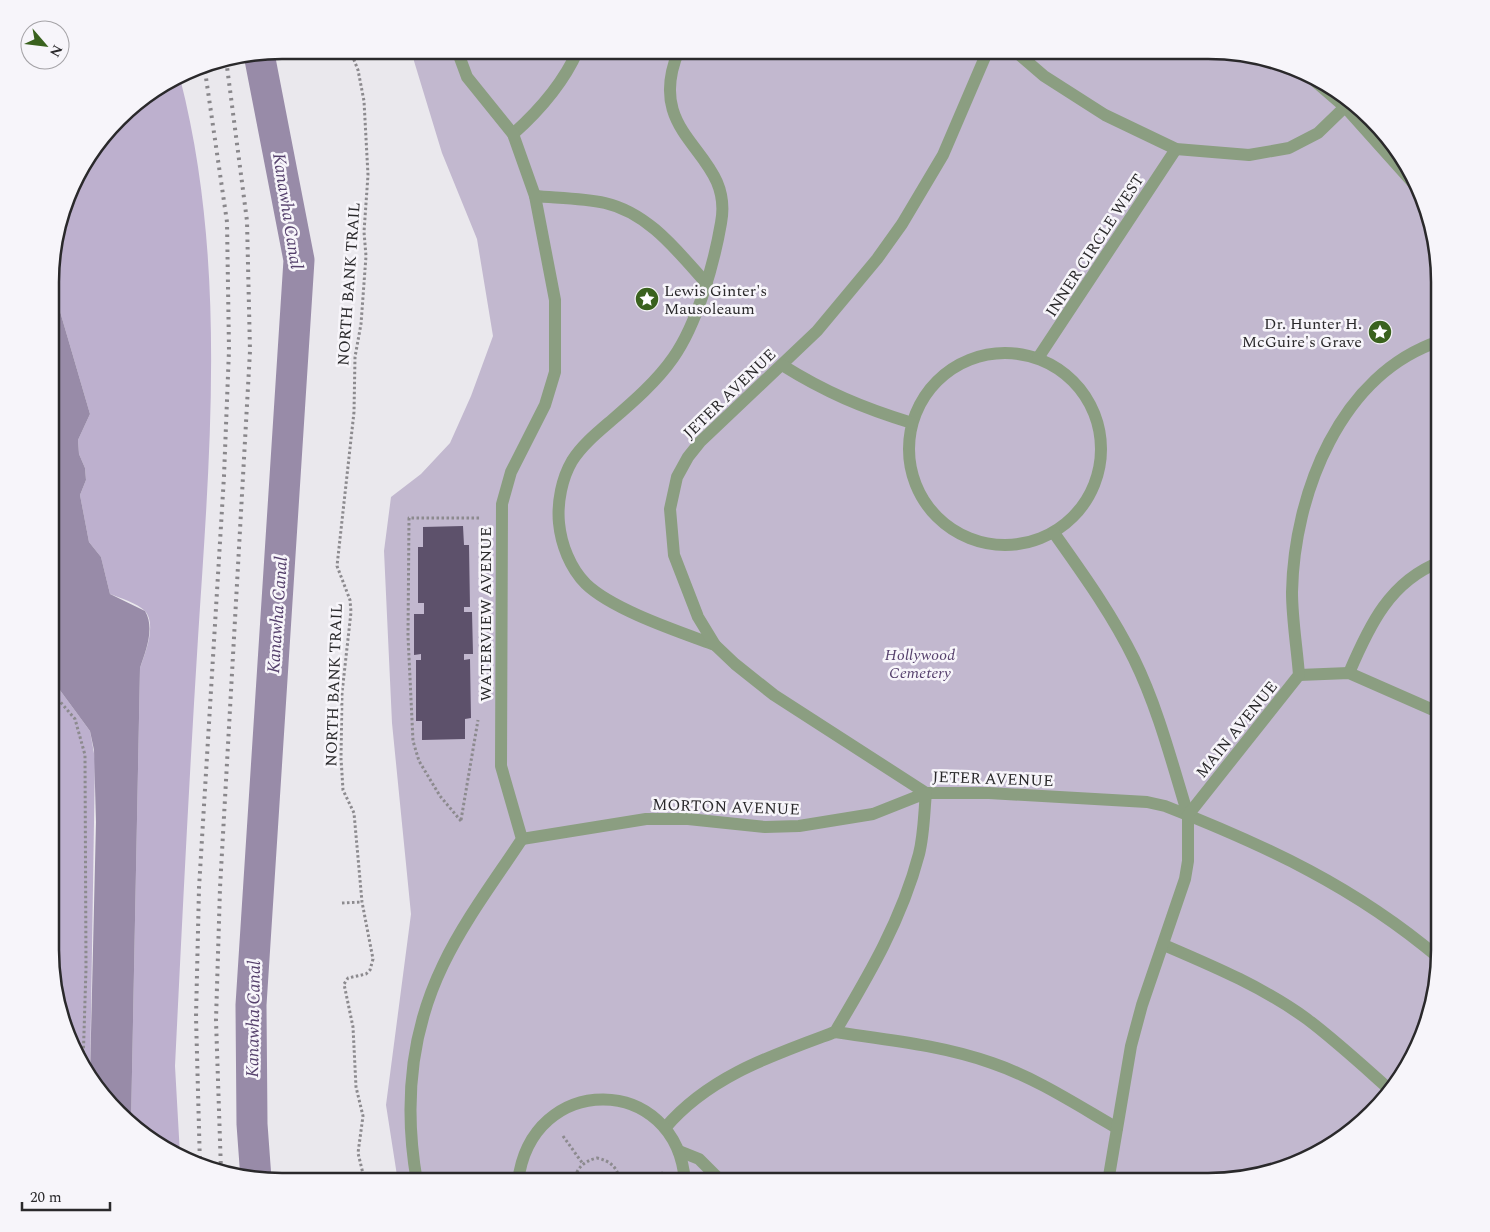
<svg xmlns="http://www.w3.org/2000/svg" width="1490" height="1232" font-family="Spectral,serif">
	<rect width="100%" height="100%" fill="#eae8ed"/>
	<polygon fill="#c2b8cf" points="413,50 1223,50 1297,68 1372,118 1422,193 1440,282 1439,966 1422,1039 1372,1114 1297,1164 1208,1182 398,1182 386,1105 411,914 392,723 384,551 391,497 421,474 450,443 471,396 493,336 477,239 442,153 414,61"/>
	<g fill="#bdb0ce">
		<path d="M180,78C227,261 210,452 198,638C189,781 182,923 175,1066L180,1155L131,1123L140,668C145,653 157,625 145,611C137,603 120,598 110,594L101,557L89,542L80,495L86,480L85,468L79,454L78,440L90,414L52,284V251L81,166L129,107Z"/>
		<polygon points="51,678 90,731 95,759 90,1076 74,1053 51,966"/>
	</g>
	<path fill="#988ba8" d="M52,284L90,414L78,440L79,454L85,468L86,480L80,495L89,542L101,557L110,594L145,611C155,628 146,650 140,668L131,1123L118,1114L90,1076L96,822L94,750L90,731L51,678Z"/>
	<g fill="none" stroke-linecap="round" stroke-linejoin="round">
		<polyline stroke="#988ba8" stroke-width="31" points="256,1179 252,1124 251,1005 299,260 259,54"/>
	</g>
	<polygon fill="#5d516b" points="463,526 464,545 469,545 470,607 464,607 464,612 472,612 473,654 464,654 464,660 470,659 471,718 465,719 465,739 422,740 422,721 416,721 416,660 421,660 421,654 414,655 414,614 424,614 424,603 418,603 418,547 423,547 423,527"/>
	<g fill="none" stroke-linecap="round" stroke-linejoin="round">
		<g stroke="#8c8a8e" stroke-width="3" stroke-dasharray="2.5 2.5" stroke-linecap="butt">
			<polyline points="350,50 358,70 364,101 368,175 364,232 366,256 361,324 355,357 354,412 337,566 350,600 351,612 342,693 341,758 343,790 354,813 362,902 373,959 370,970 366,974 348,978 344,984 353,1027 356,1087 363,1116 358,1153 365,1182"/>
			<polyline points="51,691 75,719 85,755 86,968 83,1065"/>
			<polyline points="461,820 478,720"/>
			<polyline points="461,821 440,796 419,761 413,741 408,636 409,518 481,518"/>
			<polyline points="342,903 362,902"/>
			<polyline points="563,1136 583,1164"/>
			<path d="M574,1182C576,1168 584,1161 597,1158C611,1161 618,1168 620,1182"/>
			<polyline points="627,1182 663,1173"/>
		</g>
		<g stroke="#8b9e81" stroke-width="12">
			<path d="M679,50C641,140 735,150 721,223C714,264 697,324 673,358C657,381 633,402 612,420C598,432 582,445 572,461C562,478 557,502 559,523C561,544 570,568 586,584C613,610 680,632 715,645"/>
			<path d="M988,50L943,155L902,224L877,259L817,331L700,442L688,457L677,477L670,509L674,555L698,617L715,645L735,664L774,695L926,793H989L1147,802L1165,806C1267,846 1355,887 1439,958"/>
			<polyline points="1014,50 1044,76 1105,115 1176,149 1249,155 1289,148 1318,133 1349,103"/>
			<polyline points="1309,76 1346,108 1423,194"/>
			<path d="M513,134C540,110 563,84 578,50"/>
			<path d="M535,196C558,198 583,198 605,203C649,213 678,252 707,284"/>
			<circle cx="1005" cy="449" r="96"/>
			<polyline points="1038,358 1176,149"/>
			<path d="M782,365C825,392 863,408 912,423"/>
			<path d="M1054,533C1083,574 1112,614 1134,659C1158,708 1172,763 1188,815"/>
			<path d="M1349,673C1369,626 1390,581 1440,562"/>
			<polyline points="1299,675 1349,673 1440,713"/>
			<path d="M522,839L646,819H688L765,827L799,826L873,814L926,793C924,813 924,834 919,854C902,919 869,975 835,1032C773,1055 709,1076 665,1128"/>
			<path d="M1164,945C1213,966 1263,987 1307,1019C1336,1041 1362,1065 1389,1089"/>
			<path d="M835,1032C888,1040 941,1045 992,1063C1036,1078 1077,1105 1117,1128"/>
			<polyline points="679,1151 699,1159 722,1182"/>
			<path d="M417,1182C404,1108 410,1033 443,965C464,921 495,880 522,839L501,766L502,504L511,472L545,405L555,372V300L535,196L513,134L467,77L457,50"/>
			<path d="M518,1182C531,1071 677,1073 685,1182"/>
			<path d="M1108,1182L1131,1046L1142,1005L1185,879L1188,861V815L1299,675C1297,648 1292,619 1292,592C1294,494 1340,374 1440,341"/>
		</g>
		<g stroke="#89878b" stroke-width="4" stroke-dasharray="2.5 5" stroke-linecap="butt">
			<polyline points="200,1166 196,1017 199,888 224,476 229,350 227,222 204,64"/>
			<polyline points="221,1171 216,1020 220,888 250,351 247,221 226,59"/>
		</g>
	</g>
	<defs>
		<g id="sight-disc" transform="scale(1.25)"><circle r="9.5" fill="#3a621e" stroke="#f7f5fa"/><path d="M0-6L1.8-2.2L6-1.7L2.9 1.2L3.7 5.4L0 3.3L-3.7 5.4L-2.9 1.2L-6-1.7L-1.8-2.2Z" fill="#fff"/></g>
	</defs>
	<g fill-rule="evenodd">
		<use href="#sight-disc" x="647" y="299"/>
		<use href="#sight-disc" x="1380" y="332"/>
	</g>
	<g text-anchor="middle" stroke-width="5" stroke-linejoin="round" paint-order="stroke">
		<g font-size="16" fill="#2a292b" stroke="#f7f5fa">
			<text transform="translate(1094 245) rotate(-57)" y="6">INNER CIRCLE WEST</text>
			<text transform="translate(348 284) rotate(-86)" y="6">NORTH BANK TRAIL</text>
			<text transform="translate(729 393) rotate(-44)" y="6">JETER AVENUE</text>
			<text transform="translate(485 614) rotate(-90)" y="6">WATERVIEW AVENUE</text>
			<text transform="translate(333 685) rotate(-88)" y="6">NORTH BANK TRAIL</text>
			<text transform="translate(1236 729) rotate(-51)" y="6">MAIN AVENUE</text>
			<text transform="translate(993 778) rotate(2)" y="6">JETER AVENUE</text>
			<text transform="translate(726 806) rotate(2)" y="6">MORTON AVENUE</text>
		</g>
		<g font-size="16" fill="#2a292b" stroke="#f7f5fa" text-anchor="start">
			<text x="664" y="296">Lewis Ginter's<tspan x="664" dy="18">Mausoleaum</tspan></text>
			<text x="1362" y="329" text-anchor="end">Dr. Hunter H.<tspan x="1362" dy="18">McGuire's Grave</tspan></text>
		</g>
		<g font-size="16" font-style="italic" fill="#56416d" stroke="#f7f5fa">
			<text x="920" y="660">Hollywood<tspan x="920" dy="18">Cemetery</tspan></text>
		</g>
		<g font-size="18" font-style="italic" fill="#55406c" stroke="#f7f5fa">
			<text transform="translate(288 211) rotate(81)" y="6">Kanawha Canal</text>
			<text transform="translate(277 615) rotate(-86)" y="6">Kanawha Canal</text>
			<text transform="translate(253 1019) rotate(-89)" y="6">Kanawha Canal</text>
		</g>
	</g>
	<path d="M0 0H1490V1232H0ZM282 59H1208A223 223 0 0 1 1431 282V950A223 223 0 0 1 1208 1173H282A223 223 0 0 1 59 950V282A223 223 0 0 1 282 59Z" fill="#f7f5fa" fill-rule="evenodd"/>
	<path fill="none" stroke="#2a292b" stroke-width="2.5" d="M282 59H1208A223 223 0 0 1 1431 282V950A223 223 0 0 1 1208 1173H282A223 223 0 0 1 59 950V282A223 223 0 0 1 282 59Z"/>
	<g transform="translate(45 45) rotate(118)"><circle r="24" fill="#f7f5fa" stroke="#a5a3a7"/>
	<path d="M0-4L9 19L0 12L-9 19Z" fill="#3a621e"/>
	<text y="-8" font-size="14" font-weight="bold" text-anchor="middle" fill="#2a292b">N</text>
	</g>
	<path d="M22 1202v8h88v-8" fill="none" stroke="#2a292b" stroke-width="2.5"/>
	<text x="30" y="1202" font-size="15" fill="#2a292b" stroke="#f7f5fa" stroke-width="4" paint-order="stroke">20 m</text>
</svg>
